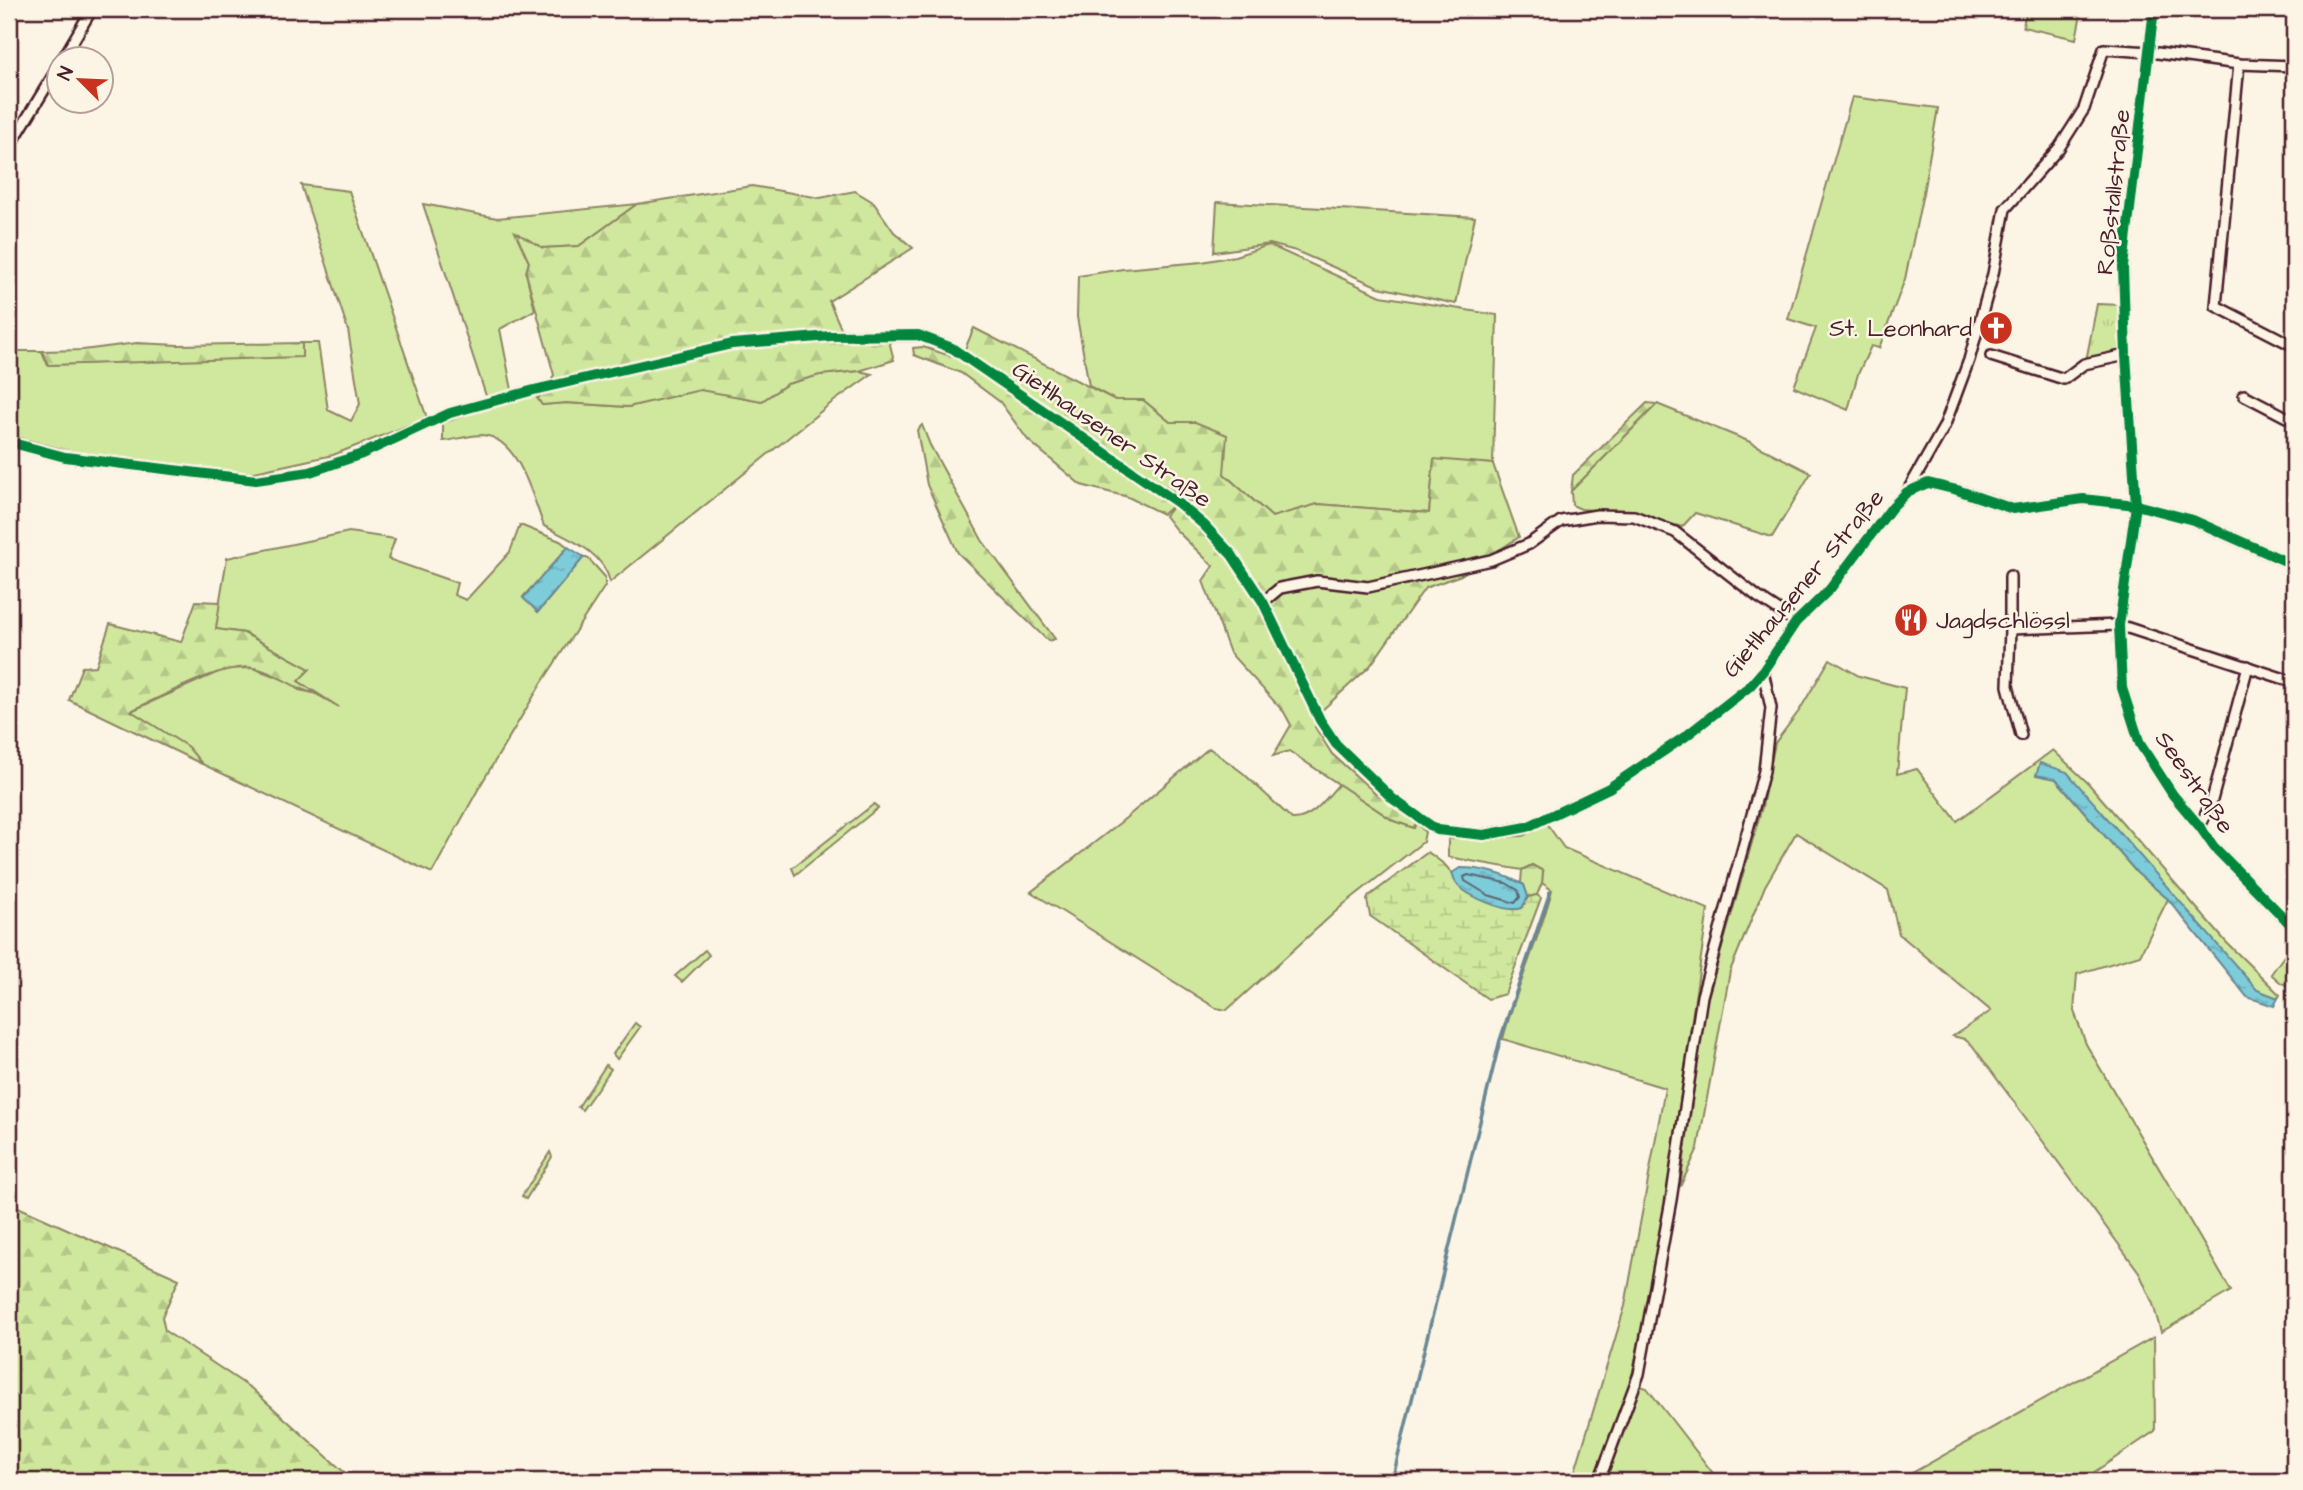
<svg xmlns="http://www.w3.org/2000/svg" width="2303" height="1490" font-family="'Architects Daughter',sans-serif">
	<defs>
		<pattern id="forest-firs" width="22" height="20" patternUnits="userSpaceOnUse" patternTransform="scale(1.75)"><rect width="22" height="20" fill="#d0e89e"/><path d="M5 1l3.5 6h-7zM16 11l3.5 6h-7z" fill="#b4c788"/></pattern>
		<pattern id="wetland-marsh" width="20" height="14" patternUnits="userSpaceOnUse" patternTransform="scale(1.75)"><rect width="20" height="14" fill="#d0e89e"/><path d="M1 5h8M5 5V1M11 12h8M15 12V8" fill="none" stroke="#b4c788"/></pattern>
		<pattern id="park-tufts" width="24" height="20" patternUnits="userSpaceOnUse" patternTransform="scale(1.75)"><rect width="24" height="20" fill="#d0e89e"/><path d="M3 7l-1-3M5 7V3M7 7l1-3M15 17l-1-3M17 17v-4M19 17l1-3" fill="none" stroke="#b4c788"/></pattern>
		<pattern id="water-ripples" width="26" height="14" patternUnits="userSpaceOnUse" patternTransform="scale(1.75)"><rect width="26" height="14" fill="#7dccda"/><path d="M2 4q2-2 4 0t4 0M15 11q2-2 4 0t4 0" fill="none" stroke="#6eafbb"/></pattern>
	</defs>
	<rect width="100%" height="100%" fill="#fcf5e5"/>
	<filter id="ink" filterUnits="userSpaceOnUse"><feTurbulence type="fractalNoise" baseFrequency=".0143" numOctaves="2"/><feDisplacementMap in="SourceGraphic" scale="14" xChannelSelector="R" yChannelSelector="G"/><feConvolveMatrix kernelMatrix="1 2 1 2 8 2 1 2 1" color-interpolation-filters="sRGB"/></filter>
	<g filter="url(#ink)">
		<g fill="#d0e89e" stroke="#8d8464" stroke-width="2">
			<polygon points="2026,9 2082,9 2076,39 2023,27"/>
			<polygon points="1852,97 1938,108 1923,193 1905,279 1879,348 1871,346 1858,374 1848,410 1794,387 1816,328 1788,319"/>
			<polygon points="301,185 349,191 427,418 333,455 250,473 181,467 73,452 9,435 9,351 42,351 48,365 302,356 302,343 318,343 328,410 351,421 360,404 348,330"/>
			<polygon points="1217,202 1475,217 1456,304 1379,287 1296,251 1270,244 1214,252"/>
			<polygon points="423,204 497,218 637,204 579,246 543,248 516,233 529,262 526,273 535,310 500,329 512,390 487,399"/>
			<polygon points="1269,245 1381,296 1497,315 1493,464 1434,460 1429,513 1318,504 1272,517 1224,474 1195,422 1170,422 1143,400 1115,400 1089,386 1077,317 1078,276 1123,269 1202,262 1235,256"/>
			<path d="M859,371L872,374L830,404L610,582C603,551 569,539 544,526C533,499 519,437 482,435C470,435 455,440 443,441V423L491,406L535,395L542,405L566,403L628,407L700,389L762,401L787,384L819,375Z"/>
			<polygon points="1657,404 1748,441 1811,473 1772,537 1695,513 1682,527 1633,513 1581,509 1572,505 1571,491"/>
			<polygon points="520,525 560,541 568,547 523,597 538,612 584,557 589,559 605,577 605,586 541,684 480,786 432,873 202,764 187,747 131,711 225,669 253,668 293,683 299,690 314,693 339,707 298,681 309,669 245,633 215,629 227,558 349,532 395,539 388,559 457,583 454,595 466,600 510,552"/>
			<polygon points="1830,659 1859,676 1905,688 1897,774 1917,769 1957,821 2053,750 2088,783 2227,943 2280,995 2278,998 2257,990 2055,778 2137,873 2168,899 2140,955 2077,974 2074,1011 2086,1044 2231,1291 2161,1332 2153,1304 2139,1272 1972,1045 1964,1039 1953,1036 1991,1011 1899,934 1888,890 1796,833 1765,886 1730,971 1698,1148 1680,1187 1705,1008 1762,807 1775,743 1799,711"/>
			<path d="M1209,748L1243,773L1292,819C1312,820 1326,798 1339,784L1394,821L1414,828L1416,822L1425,832L1423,842L1344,904L1227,1010L1216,1008L1031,892L1121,822Z"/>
			<polygon points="874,804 878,808 795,875 792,868"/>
			<path d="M1547,824L1564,848L1708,909L1658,1253L1631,1380L1593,1481H1572L1625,1306L1665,1088L1503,1039C1516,988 1539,940 1552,890L1542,883L1543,871L1532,865L1522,870L1448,857V839L1523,836Z"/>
			<polygon points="705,950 709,955 682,982 675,976"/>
			<polygon points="635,1023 640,1027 617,1059 613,1054"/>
			<polygon points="606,1065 611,1069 582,1110 578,1107"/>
			<polygon points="550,1152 552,1157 526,1199 522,1196"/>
			<polygon points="2154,1337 2155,1431 2081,1481 1898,1481"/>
			<polygon points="1640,1386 1647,1388 1719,1481 1605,1481"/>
		</g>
		<g fill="url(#forest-firs)" stroke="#8d8464" stroke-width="2">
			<polygon points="752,186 820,198 855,191 873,202 894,232 913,248 829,301 847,342 889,341 894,360 859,371 820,375 787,384 762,401 700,390 628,407 566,403 542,405 538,399 554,375 526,273 529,262 515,232 543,248 579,246 637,204"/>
			<polygon points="974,328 1115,400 1143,400 1170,422 1195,422 1227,435 1224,474 1272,517 1318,504 1429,513 1434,459 1493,464 1519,537 1461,575 1425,588 1370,666 1320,712 1315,727 1332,754 1375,793 1416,822 1414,828 1394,821 1289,751 1273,756 1291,725 1284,712 1230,653 1203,581 1213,566 1176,530 1165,516 1173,506 1189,518 1198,506 1155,480 1147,485 1173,505 1163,514 1128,497 1081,485 1028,440 1000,402 961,373 914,355 913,348 923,347 957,358 965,349"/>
			<polygon points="137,343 178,345 302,343 302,357 48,365 42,351 83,350"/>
			<polygon points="1647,403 1657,404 1571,491 1573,475"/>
			<polygon points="922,425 930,445 982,540 1055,639 1048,641 958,553 927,485 917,430"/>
			<path d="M196,601L220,602L216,629L244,633L310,669L298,681L310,689L314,693C293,689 277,672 254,668C223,662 161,697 131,711L188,747L202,764L69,700L82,667L96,666L110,624L181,642Z"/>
			<polygon points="1532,865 1543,871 1542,883 1537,895 1528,897 1524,885 1521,883 1522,870"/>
			<polygon points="9,1203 179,1279 162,1317 165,1331 252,1389 354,1481 9,1481"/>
		</g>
		<polygon fill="url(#wetland-marsh)" stroke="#8d8464" stroke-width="2" points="1428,852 1445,865 1452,873 1457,883 1465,890 1522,908 1528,897 1537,895 1541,898 1505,994 1488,999 1370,916 1367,900 1369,896"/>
		<g fill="url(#park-tufts)" stroke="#8d8464" stroke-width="2">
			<polygon points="2097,304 2121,305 2123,353 2086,361"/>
			<polygon points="2294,942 2294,988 2281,983 2271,974"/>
		</g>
		<g fill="url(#water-ripples)" stroke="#698794" stroke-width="2">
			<polygon points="568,547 584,557 538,612 523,598"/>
			<polygon points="2040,763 2067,772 2257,990 2278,998 2274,1006 2247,997 2168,899 2137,873 2056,779 2036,775"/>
			<path d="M1460,868C1483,868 1504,874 1524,885L1528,897L1522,908C1508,914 1466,896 1456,883C1454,880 1454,876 1452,873Z"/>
		</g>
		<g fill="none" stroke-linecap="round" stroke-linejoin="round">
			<polygon stroke="#5e6471" stroke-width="2" points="1468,875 1506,883 1518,890 1520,897 1515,903 1488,895 1465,881 1464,877"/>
			<polyline stroke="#698794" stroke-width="3.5" points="1392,1481 1500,1040 1550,892"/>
			<g stroke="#4a1f2b" stroke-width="14">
				<g id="minor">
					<polyline points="2154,9 2123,267 2126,355 2136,505 2119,625 2122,688 2140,744 2173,795 2200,827 2214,847 2294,928"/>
					<polyline points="62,60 92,9"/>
					<polyline points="2239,64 2216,306 2294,346"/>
					<polyline points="9,145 15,138 60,64"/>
					<polyline points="1991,356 2064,379 2084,364 2126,355"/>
					<polyline points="2244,395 2294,421"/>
					<polyline points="9,442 65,457 256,480 310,472 362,454 450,413 534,390 732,344 831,336 918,335 952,348 1178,503 1204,525 1232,555 1263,602 1320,720 1336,744 1393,799 1437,830 1484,835 1527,827 1609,788 1686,736 1750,686 1763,671 1796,622 1830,589 1892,507 1907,492 1928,483 1957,490 2013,509 2083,499 2136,505 2193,520 2294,565"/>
					<polyline points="1907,492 1944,427 1969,360 1993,274 2005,209 2059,148 2084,109 2104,49 2150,52 2239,64 2294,66"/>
					<polyline points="2010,576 2010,629 2119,625 2294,682"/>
					<polyline points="1263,602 1280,588 1317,581 1368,587 1491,560 1529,544 1561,521 1597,515 1634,516 1675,532 1758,597 1796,622"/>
					<polyline points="2010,629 2008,686 2021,735"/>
					<polyline points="2200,827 2212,800 2248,666"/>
					<polyline points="2287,921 2294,905"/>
					<polyline points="1599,1481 1639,1374 1671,1200 1702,996 1764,771 1771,708 1763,671"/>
				</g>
			</g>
			<use href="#minor" stroke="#fcf5e5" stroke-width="9"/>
			<g stroke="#fcf5e5" stroke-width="15">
				<g id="cycleway">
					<polyline points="2154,9 2123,267 2126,355 2136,505 2119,625 2122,688 2140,744 2173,795 2200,827 2214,847 2294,928"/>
					<polyline points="9,442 65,457 256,480 310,472 362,454 450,413 534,390 732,344 831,336 918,335 952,348 1178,503 1204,525 1232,555 1263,602 1320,720 1336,744 1393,799 1437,830 1484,835 1527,827 1609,788 1686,736 1750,686 1763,671 1796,622 1830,589 1892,507 1907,492 1928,483 1957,490 2013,509 2083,499 2136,505 2193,520 2294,565"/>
				</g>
			</g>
			<use href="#cycleway" stroke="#00873e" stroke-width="10"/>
		</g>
	</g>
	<defs>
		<g id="church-disc" transform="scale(1.75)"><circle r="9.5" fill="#c8321e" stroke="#fcf5e5"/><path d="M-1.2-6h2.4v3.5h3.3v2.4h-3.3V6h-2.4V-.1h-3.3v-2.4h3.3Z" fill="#fff"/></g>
		<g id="restaurant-disc" transform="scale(1.75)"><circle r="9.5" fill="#c8321e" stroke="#fcf5e5"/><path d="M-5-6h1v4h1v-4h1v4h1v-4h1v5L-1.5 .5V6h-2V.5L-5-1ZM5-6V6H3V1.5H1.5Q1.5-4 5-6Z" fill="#fff"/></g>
	</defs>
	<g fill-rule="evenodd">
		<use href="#church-disc" x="1996" y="328"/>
		<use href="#restaurant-disc" x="1911" y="620"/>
	</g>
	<g text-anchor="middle" stroke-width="5" stroke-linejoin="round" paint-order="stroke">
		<g font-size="24" fill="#4a1f2b" stroke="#fcf5e5">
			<text transform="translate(2113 192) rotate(-84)" y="8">Roßstallstraße</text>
			<text transform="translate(1112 434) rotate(35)" y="8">Gietlhausener Straße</text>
			<text transform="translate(1803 583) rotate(-50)" y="8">Gietlhausener Straße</text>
			<text transform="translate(2195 782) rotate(55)" y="8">Seestraße</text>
		</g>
		<g font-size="24" fill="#4a1f2b" stroke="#fcf5e5" text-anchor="end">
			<text x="1972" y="336">St. Leonhard</text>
			<text x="1936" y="628" text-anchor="start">Jagdschlössl</text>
		</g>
	</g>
	<rect width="2303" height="1490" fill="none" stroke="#fcf5e5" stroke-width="35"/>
	<rect x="18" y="18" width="2268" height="1455" fill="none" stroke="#4a1f2b" stroke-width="2.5" filter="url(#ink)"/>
	<g transform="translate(80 80) rotate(294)"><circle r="33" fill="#fcf5e5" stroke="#b59f9b" stroke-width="2"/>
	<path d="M0-5L12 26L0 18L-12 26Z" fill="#c8321e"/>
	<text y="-10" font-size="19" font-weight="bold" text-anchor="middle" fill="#4a1f2b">N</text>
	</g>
</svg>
